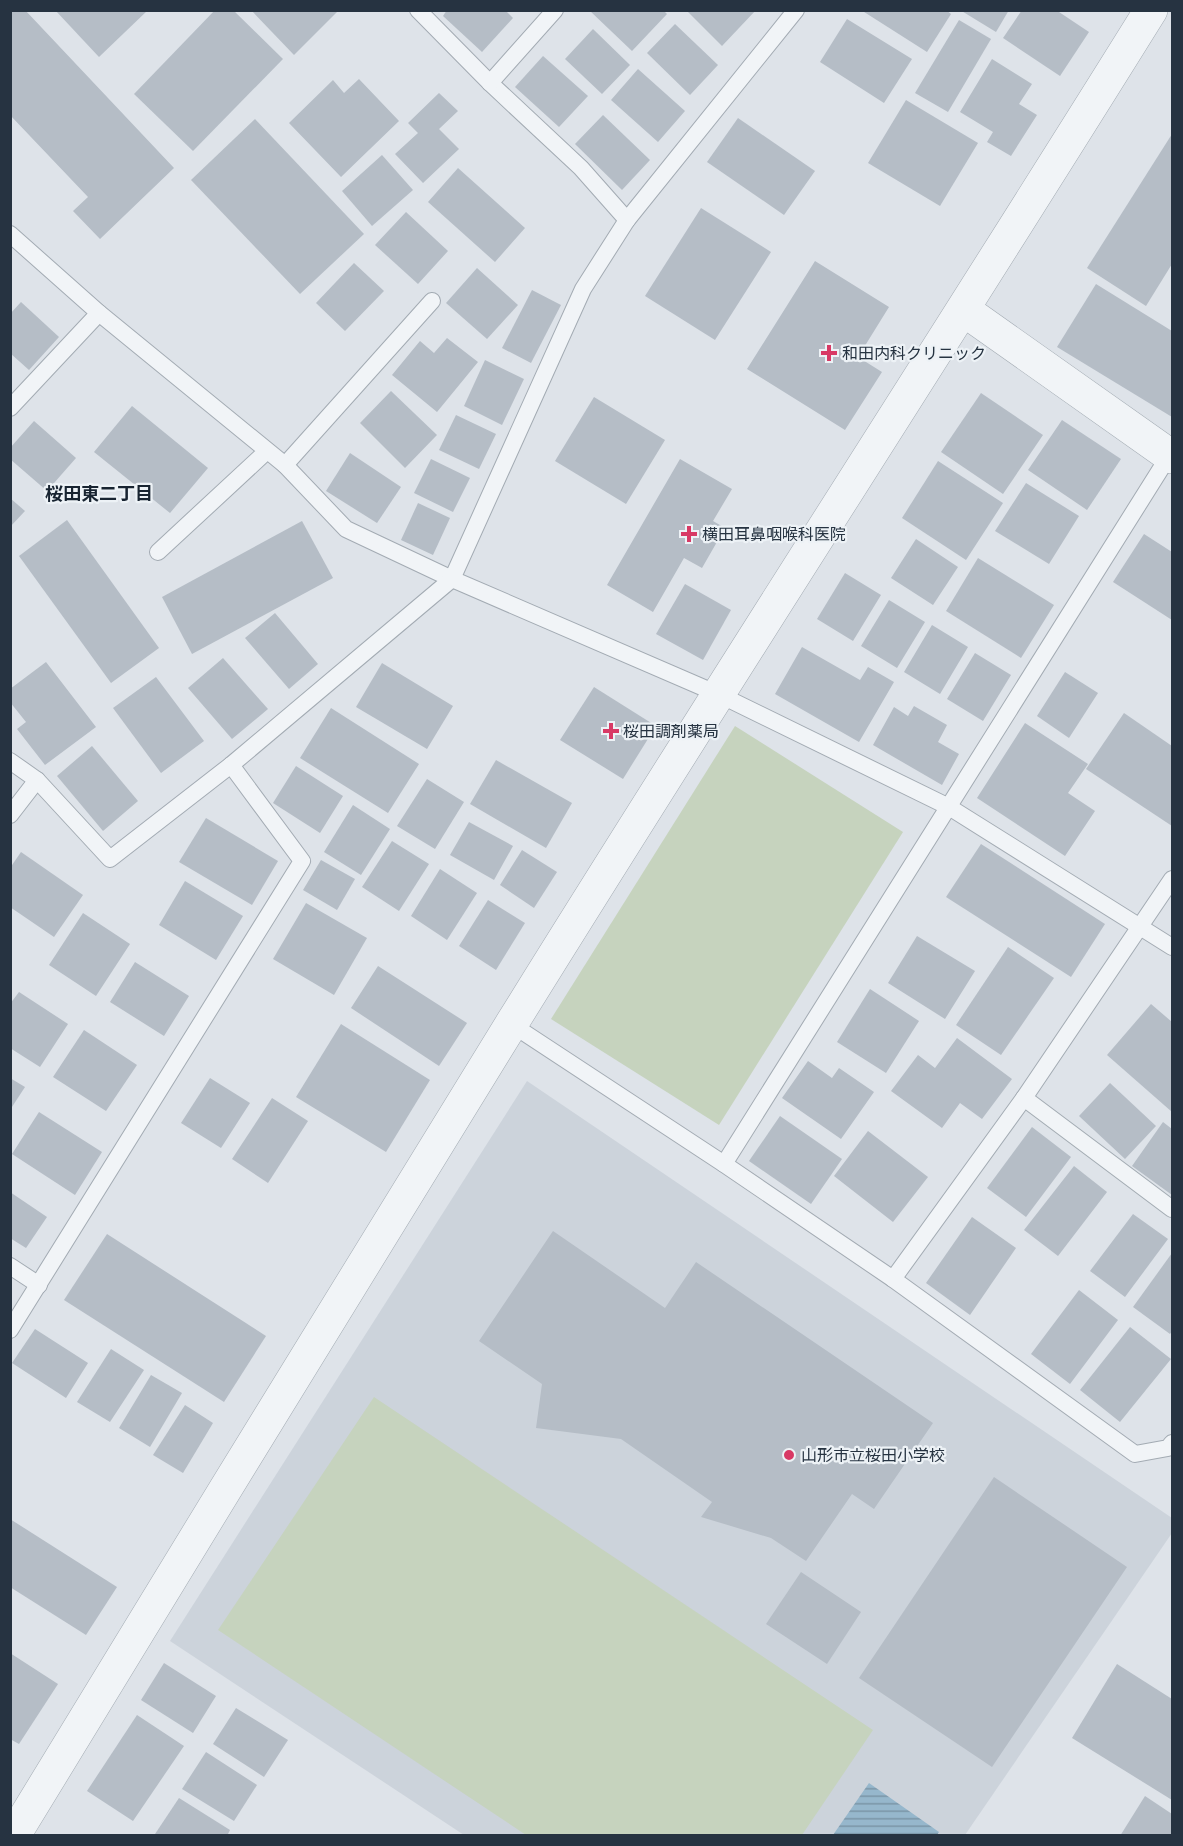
<svg xmlns="http://www.w3.org/2000/svg" width="1183" height="1846" font-family="'Sofia Sans Condensed','Noto Sans JP',sans-serif">
	<defs>
		<pattern id="water-rules" width="6" height="5" patternUnits="userSpaceOnUse" patternTransform="scale(1.5)"><rect width="6" height="5" fill="#96b7cc"/><path d="M0 2.5h6" fill="none" stroke="#7a95a7"/></pattern>
	</defs>
	<rect width="100%" height="100%" fill="#dee3e9"/>
	<polygon fill="#ccd3db" points="527,1081 1172,1518 1172,1533 965,1835 464,1835 170,1641"/>
	<g fill="#c6d3be">
		<polygon points="735,726 903,832 719,1125 551,1019"/>
		<polygon points="374,1397 873,1730 802,1835 526,1835 218,1630"/>
	</g>
	<polygon fill="url(#water-rules)" points="869,1783 939,1832 937,1835 833,1835"/>
	<g fill="#b5bdc6">
		<polygon points="10,10 25,10 174,168 100,239 73,211 88,197 10,115"/>
		<polygon points="55,10 148,10 99,57"/>
		<polygon points="215,10 233,10 283,59 193,151 134,94"/>
		<polygon points="251,10 339,10 294,55"/>
		<polygon points="447,10 505,10 513,18 482,52 443,16"/>
		<polygon points="589,10 663,10 667,14 632,51"/>
		<polygon points="686,10 756,10 722,46"/>
		<polygon points="861,10 946,10 951,14 927,52"/>
		<polygon points="960,10 1009,10 996,32"/>
		<polygon points="1022,10 1056,10 1089,32 1060,76 1003,38"/>
		<polygon points="847,19 912,59 884,103 820,62"/>
		<polygon points="959,20 991,39 948,112 915,93"/>
		<polygon points="675,24 718,65 690,95 647,53"/>
		<polygon points="593,29 630,65 602,94 565,59"/>
		<polygon points="543,56 588,96 559,127 515,87"/>
		<polygon points="992,59 1032,84 1019,104 1037,115 1011,156 987,142 993,132 960,112"/>
		<polygon points="638,69 685,111 658,142 611,100"/>
		<polygon points="359,79 399,121 341,177 289,123 333,80 344,93"/>
		<polygon points="439,93 458,111 439,129 459,149 423,183 395,154 418,133 408,123"/>
		<polygon points="906,100 978,143 940,206 868,163"/>
		<polygon points="603,115 650,160 622,190 575,144"/>
		<polygon points="738,118 815,171 784,215 707,162"/>
		<polygon points="255,119 364,234 300,294 191,180"/>
		<polygon points="1172,134 1172,264 1146,306 1087,268"/>
		<polygon points="382,155 413,190 372,226 342,191"/>
		<polygon points="458,168 525,228 495,262 428,202"/>
		<polygon points="701,208 771,252 715,340 645,296"/>
		<polygon points="406,212 448,251 418,284 375,245"/>
		<polygon points="815,261 889,307 858,357 882,372 845,430 747,369"/>
		<polygon points="354,263 384,291 345,331 316,303"/>
		<polygon points="477,268 518,305 487,339 446,303"/>
		<polygon points="1096,284 1172,331 1172,417 1057,347"/>
		<polygon points="532,290 561,305 531,363 502,348"/>
		<polygon points="21,302 59,337 29,370 10,353 10,314"/>
		<polygon points="447,338 478,362 437,412 392,375 420,341 434,353"/>
		<polygon points="485,360 524,379 502,425 464,406"/>
		<polygon points="391,391 437,435 405,468 360,423"/>
		<polygon points="981,393 1043,435 1003,494 941,452"/>
		<polygon points="594,397 665,440 626,504 555,461"/>
		<polygon points="132,406 208,468 170,513 94,452"/>
		<polygon points="456,415 496,434 479,469 439,450"/>
		<polygon points="1062,420 1121,459 1087,510 1028,470"/>
		<polygon points="34,421 76,458 47,491 10,459 10,448"/>
		<polygon points="350,453 401,487 377,523 326,491"/>
		<polygon points="431,459 470,478 453,512 414,493"/>
		<polygon points="680,459 732,489 713,521 725,528 702,568 684,558 653,612 607,585"/>
		<polygon points="938,461 1003,503 966,560 902,518"/>
		<polygon points="1026,483 1079,516 1049,564 995,531"/>
		<polygon points="10,498 25,511 10,527"/>
		<polygon points="418,503 450,518 433,555 401,540"/>
		<polygon points="67,520 159,648 111,683 19,556"/>
		<polygon points="302,521 333,578 192,654 162,597"/>
		<polygon points="1144,534 1172,552 1172,620 1113,582"/>
		<polygon points="916,539 958,567 933,605 891,578"/>
		<polygon points="978,558 1054,605 1021,658 946,611"/>
		<polygon points="845,573 881,595 853,641 817,619"/>
		<polygon points="685,584 731,610 703,660 656,634"/>
		<polygon points="889,600 925,622 897,668 861,646"/>
		<polygon points="275,613 318,664 289,689 245,638"/>
		<polygon points="932,625 968,647 940,694 904,672"/>
		<polygon points="802,647 860,680 868,667 894,682 859,742 775,694"/>
		<polygon points="975,653 1011,675 983,721 947,699"/>
		<polygon points="223,658 268,709 232,739 188,688"/>
		<polygon points="46,662 96,727 45,765 17,729 26,722 10,702 10,689"/>
		<polygon points="382,663 453,706 427,749 356,707"/>
		<polygon points="1065,672 1098,693 1069,738 1037,716"/>
		<polygon points="156,677 204,741 161,773 113,708"/>
		<polygon points="594,687 656,726 623,779 560,740"/>
		<polygon points="914,706 947,725 938,742 959,754 942,785 873,745 894,707 908,716"/>
		<polygon points="331,708 419,764 388,813 300,758"/>
		<polygon points="1124,713 1172,746 1172,826 1086,769"/>
		<polygon points="1025,723 1088,764 1068,793 1095,811 1065,856 977,798"/>
		<polygon points="92,746 138,801 103,831 57,776"/>
		<polygon points="496,760 572,803 546,848 470,804"/>
		<polygon points="296,766 343,796 320,833 273,803"/>
		<polygon points="427,779 464,802 435,849 397,826"/>
		<polygon points="353,805 390,829 361,875 324,852"/>
		<polygon points="206,818 278,861 252,905 179,862"/>
		<polygon points="469,822 513,846 494,880 450,855"/>
		<polygon points="392,841 429,864 399,911 362,887"/>
		<polygon points="981,844 1105,924 1071,977 946,897"/>
		<polygon points="522,850 557,872 534,908 500,885"/>
		<polygon points="21,852 83,895 54,937 10,907 10,868"/>
		<polygon points="321,860 355,879 337,910 303,890"/>
		<polygon points="440,869 477,893 447,940 411,916"/>
		<polygon points="185,881 243,916 216,960 159,925"/>
		<polygon points="488,900 525,923 496,970 459,946"/>
		<polygon points="306,903 367,938 334,995 273,959"/>
		<polygon points="83,913 130,944 96,996 49,965"/>
		<polygon points="917,936 975,971 945,1019 888,983"/>
		<polygon points="1008,947 1054,978 1001,1055 956,1025"/>
		<polygon points="135,962 189,996 164,1036 110,1002"/>
		<polygon points="378,966 467,1023 439,1066 351,1008"/>
		<polygon points="870,989 919,1021 886,1073 837,1042"/>
		<polygon points="19,992 68,1024 40,1067 10,1048 10,1004"/>
		<polygon points="1151,1004 1172,1022 1172,1112 1107,1055"/>
		<polygon points="341,1024 430,1080 386,1152 296,1097"/>
		<polygon points="84,1030 137,1065 106,1111 53,1077"/>
		<polygon points="957,1038 1012,1079 982,1119 960,1103 942,1128 891,1091 918,1055 935,1068"/>
		<polygon points="808,1061 832,1078 839,1068 874,1092 841,1139 782,1098"/>
		<polygon points="10,1078 25,1087 10,1110"/>
		<polygon points="210,1078 250,1103 221,1148 181,1123"/>
		<polygon points="1110,1083 1156,1126 1125,1159 1079,1116"/>
		<polygon points="272,1098 308,1121 268,1183 232,1159"/>
		<polygon points="39,1112 102,1152 75,1195 12,1154"/>
		<polygon points="780,1116 842,1159 811,1204 749,1161"/>
		<polygon points="1163,1122 1172,1129 1172,1195 1132,1166"/>
		<polygon points="1032,1127 1071,1157 1026,1217 987,1188"/>
		<polygon points="868,1131 928,1177 893,1222 834,1176"/>
		<polygon points="1074,1166 1107,1192 1058,1256 1024,1230"/>
		<polygon points="10,1192 47,1217 26,1248 10,1238"/>
		<polygon points="1133,1214 1168,1239 1125,1297 1090,1271"/>
		<polygon points="972,1217 1016,1248 970,1315 926,1283"/>
		<polygon points="553,1231 665,1308 696,1262 933,1423 874,1509 852,1494 806,1561 771,1538 701,1517 712,1502 621,1439 536,1428 542,1384 479,1341"/>
		<polygon points="107,1234 266,1336 224,1402 64,1300"/>
		<polygon points="1172,1253 1172,1331 1170,1334 1133,1307"/>
		<polygon points="1079,1290 1118,1320 1070,1384 1031,1354"/>
		<polygon points="1130,1327 1171,1359 1120,1422 1080,1390"/>
		<polygon points="35,1329 88,1363 66,1398 12,1363"/>
		<polygon points="111,1349 144,1370 110,1422 77,1402"/>
		<polygon points="151,1375 182,1393 150,1447 119,1428"/>
		<polygon points="185,1405 213,1423 183,1473 153,1455"/>
		<polygon points="994,1477 1127,1567 992,1767 859,1678"/>
		<polygon points="10,1519 117,1587 86,1635 10,1587"/>
		<polygon points="801,1572 861,1612 827,1664 766,1624"/>
		<polygon points="10,1653 58,1684 19,1744 10,1739"/>
		<polygon points="164,1663 216,1696 193,1733 141,1700"/>
		<polygon points="1117,1664 1172,1699 1172,1800 1072,1738"/>
		<polygon points="236,1708 288,1740 264,1777 213,1744"/>
		<polygon points="137,1715 184,1746 133,1821 87,1791"/>
		<polygon points="206,1752 257,1785 234,1821 182,1789"/>
		<polygon points="1145,1796 1172,1814 1172,1836 1120,1836"/>
		<polygon points="179,1798 230,1830 227,1836 155,1834"/>
	</g>
	<g fill="none" stroke-linecap="round" stroke-linejoin="round">
		<g stroke="#a3abb3" stroke-width="18">
			<g id="service">
				<polyline points="418,10 490,83 581,168 627,220"/>
				<polyline points="490,83 555,10"/>
				<polyline points="10,234 99,313 285,465 346,529 452,579 718,694 949,807 1172,947"/>
				<polyline points="10,408 99,313"/>
				<polyline points="285,465 432,301"/>
				<polyline points="158,552 267,451"/>
				<polyline points="10,761 37,780 110,859 231,765 452,579 583,289 627,220 796,10"/>
				<polyline points="10,815 37,780"/>
				<polyline points="511,1024 724,1164 893,1279 1135,1454 1168,1448 1172,1443"/>
				<polyline points="1024,1098 1172,1209"/>
				<polyline points="724,1164 1172,451"/>
				<polyline points="10,1266 39,1285"/>
				<polyline points="893,1279 1024,1098 1172,879"/>
				<polyline points="10,1330 302,861 231,765"/>
			</g>
		</g>
		<g stroke="#a3abb3" stroke-width="34">
			<polyline id="minor" points="964,310 1172,457"/>
		</g>
		<g stroke="#a3abb3" stroke-width="34">
			<path id="tertiary" d="M16,1832C181,1562 345,1292 512,1023C722,684 940,349 1151,10"/>
		</g>
		<use href="#service" stroke="#f1f4f7" stroke-width="16"/>
		<use href="#minor" stroke="#f1f4f7" stroke-width="33"/>
		<use href="#tertiary" stroke="#f1f4f7" stroke-width="33"/>
	</g>
	<g fill="#d83965" stroke="#edf2f6" stroke-width="2">
		<path d="M826 344h6v6h6v6h-6v6h-6v-6h-6v-6h6z"/>
		<path d="M686 525h6v6h6v6h-6v6h-6v-6h-6v-6h6z"/>
		<path d="M608 722h6v6h6v6h-6v6h-6v-6h-6v-6h6z"/>
		<circle cx="789" cy="1455" r="6"/>
	</g>
	<g text-anchor="middle" stroke-width="4.5" stroke-linejoin="round" paint-order="stroke">
		<g font-size="16" fill="#263341" stroke="#edf2f6" text-anchor="start">
			<text x="842" y="359">和田内科クリニック</text>
			<text x="702" y="540">横田耳鼻咽喉科医院</text>
			<text x="623" y="737">桜田調剤薬局</text>
			<text x="801" y="1461">山形市立桜田小学校</text>
		</g>
		<g font-size="18" font-weight="bold" fill="#182431" stroke="#edf2f6">
			<text x="99" y="500">桜田東二丁目</text>
		</g>
	</g>
	<rect width="1183" height="1846" fill="none" stroke="#263341" stroke-width="24"/>
</svg>
